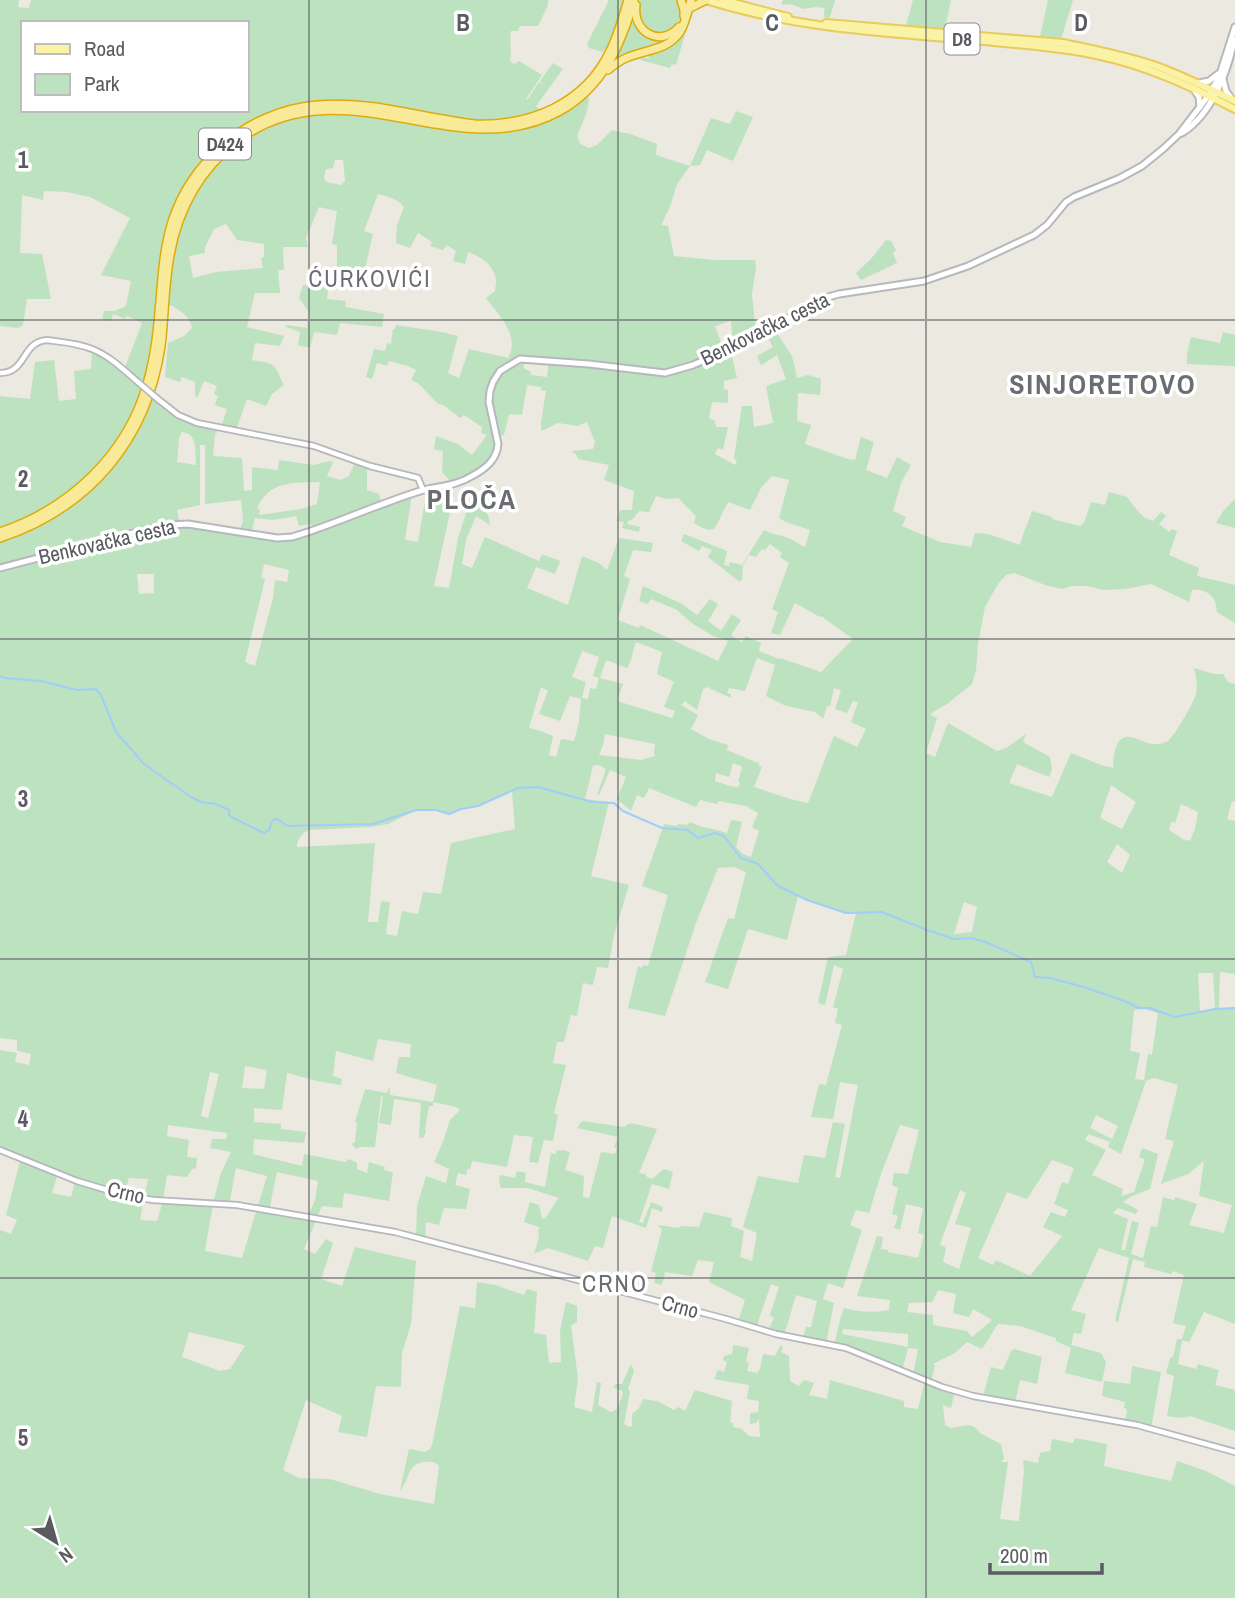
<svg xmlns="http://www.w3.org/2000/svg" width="1235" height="1598" font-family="'Archivo Narrow',sans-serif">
	<rect width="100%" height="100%" fill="#ebe9e0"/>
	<g fill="#bde2bf" fill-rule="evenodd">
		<path d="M0,0H19L18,7L29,8L31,0H548V5L538,26H520L518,31H511C509,41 512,50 510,61L514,64L519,61L542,75L526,99L527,100L539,82L545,85L540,81L553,63L563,69L536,106L545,115L587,87C592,108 584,118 577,136L580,144L589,148L597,145L612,130L630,134L657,144L656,155L690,166L711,118L730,124L736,111L753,117L733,161L707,150L700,165L690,166L677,184L670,207L661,225L668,226L674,256L714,260H755L756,267L752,294L756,333L733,343L731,321L715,326L724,351L730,348L737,378L724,381V389L728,390V403L712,402L709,418L715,421L716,427H728L723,450L718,448L715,454L735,465L737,461L734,458L742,406H752L754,427L773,423L766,386L786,379L777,355L761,365L757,356L773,347L765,332L773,327L792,356L797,378L808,375L821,379L820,395L798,393L797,421L811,425L805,444L848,459L855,460L861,437L874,442L866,470L887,478L897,457L911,465L901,483L893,511L906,517L902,526L940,542L971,547L975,533L988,534L1020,545C1023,533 1028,523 1032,511L1052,517V519L1080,526L1084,523L1091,502L1105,505L1109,492L1127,497L1136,509L1145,518L1153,521L1161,512L1166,516L1159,524L1169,532L1172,529L1177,531L1169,555L1199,568L1197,576L1235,585V623L1217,612C1217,597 1207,588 1192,590L1189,602L1151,584L1125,589L1104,590L1086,586H1072L1062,589L1048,586L1014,573L1006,575L998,584L985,607L978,644L976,670L972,684L947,704L930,714L937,718L926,753L935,757L948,723L997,751L1006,748L1026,734L1023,742L1050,757L1052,770L1049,777L1017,764L1009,783L1052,797L1071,753L1101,765L1114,768C1112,761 1114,755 1116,747C1125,725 1141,746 1158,744C1161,744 1166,742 1168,741C1175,735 1193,704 1196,694C1198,686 1196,676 1194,668L1214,674H1223L1228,682L1235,684V802L1232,801L1227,819L1235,821V974L1220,972L1219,1008H1235V1324L1204,1312L1189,1342L1182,1340L1178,1364L1196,1369L1198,1364L1219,1370L1215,1385L1235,1390V1431L1190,1416L1182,1418L1167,1416L1174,1376L1166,1373L1170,1358L1173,1357L1177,1339H1182L1186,1326L1173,1323L1184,1275L1173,1271L1171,1274L1144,1267L1145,1262L1133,1259L1118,1322L1115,1321L1129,1258L1099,1248L1071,1310L1086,1314L1081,1334L1074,1333L1071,1345L1101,1353L1106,1362L1102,1382L1065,1373L1071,1348L1056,1341V1338L1020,1326L998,1324L982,1349L967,1342L955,1353L933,1364L935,1366L931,1382L955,1391L951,1408L943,1405L945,1425L951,1428L970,1425L976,1428L980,1433L1001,1444L1004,1459L1001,1462H1008L1000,1519L1019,1521L1024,1471L1023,1460L1038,1463L1040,1453L1050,1451L1052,1439L1073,1443L1075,1438L1107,1444L1104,1466L1171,1481L1177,1461L1206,1471L1235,1486V1598H0V1230L11,1234L17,1220L6,1215L21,1158L0,1150V1050L17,1053L15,1062L29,1065L31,1054L17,1051V1040L0,1038V396L30,399L35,362L54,360L59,401L76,399L74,371L91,369L92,348L124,370L142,323L127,316L125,319L113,314L111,321L102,319L104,311H115L126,306L131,281L101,275L130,218L90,197L67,192L44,191L43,200L22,195L20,253L42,254L51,299H27L23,325L18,328L0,326ZM23,23H247V110H23ZM335,160H343L345,181L341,185L326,182L324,178L326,169L333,168ZM378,194C387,196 398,199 404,207L397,225L396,243L410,248L418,233L432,242L430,246L443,250L447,245L456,251L453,261L465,264L468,252C480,256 494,265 496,279C497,280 495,290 495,291L486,298C498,314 521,337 508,358L469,349L459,378L448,373L458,336L442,332L396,325L395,329H393L391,344L387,343L385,351L374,349L366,377L372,379L377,363L387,366L389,361L408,366L416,370L411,380L418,383L437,403L445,406L460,418L464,415L482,427L481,433L487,435L472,455L458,444L436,436L434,449L443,451L442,472L454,485C473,473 502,462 497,436L504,435L509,414L522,415L527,385L541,387V390L546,391L541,423V431L558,423L578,426L587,422L595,442L593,449L572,451L574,454H576L578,459L609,465L604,480L634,491L632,510H620L617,521L624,522L622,528L639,532L640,527L627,524L628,521L633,519L639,511L649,512L656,496L666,499L678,498L696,516L694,523C701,527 707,532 715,528L728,502L750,510L761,488L772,476L789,480L779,518L786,522L810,530L805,547C798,545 795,540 788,538C779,534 772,535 764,530L742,565L730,562L729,566L724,565L727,551L684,534L681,541L699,551L702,546L712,550L708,557L740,582L742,579L743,565L749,555L756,557L762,549L765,550L770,544L782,553L780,557L789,563L772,609L778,612L771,633L780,635L795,603L820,617L821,616L853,639L821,672L780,658L779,659L759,651L761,643L746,636L742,642L731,635L741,620L732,614L721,631L708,621L718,604L710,599L697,615L682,604L643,586L639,601L648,604L651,599L677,610L693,624L713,636L728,641L718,661L640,625L639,628L618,620L630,579L624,576L633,550L651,552L653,543L619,538L607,570L599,563L582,556L568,605L527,588L536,567L555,574L560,561L544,555H542L539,561L485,537L472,568L462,564L466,540L476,516L490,525L488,514L470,501L458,538L449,588L434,586L454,494L449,488L427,489L418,542L405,540L412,494L382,504L379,494L367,490V469L355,462L349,476L340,480L327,476L333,462L329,461L314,465L279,460L278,470L252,467V490L244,491L242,458L213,456L215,435L219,427L187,419L148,391L162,306L171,305C180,311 190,316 192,328L184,336L168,343L165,377L180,382L182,377L195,382V395L197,398L204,381L217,386L214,394L218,396L215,405L227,409L221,427L236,430L247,399L266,406L272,394L284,385C278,375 278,364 264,362C260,361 256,361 252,360L255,343L280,346L284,336L247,327L255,293H280L278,270H284L283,247H308L306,238L319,207L337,211L332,244L337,245V271L364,273L373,234L364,231ZM226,224L237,240L264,244V257L261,258L263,268L216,272L193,278L189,256L205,253V247L214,229ZM527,359L549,360L547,377L531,375V372L523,368ZM182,432C198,433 195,452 196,465L177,462L179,438ZM200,445H205V504L241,500L243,521L239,532L180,524L177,510L200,505ZM320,482L317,504L301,509L259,515L260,510L257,508C270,480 293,483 320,482ZM296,516L299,526L310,524L316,529L277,538L251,534L255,518L273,520ZM264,564L289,570L287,582L275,580L273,598L255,666L245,662L265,579L261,578ZM137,574H154V593L139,594ZM636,642L662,652L657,674L674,682L664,707L675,711L672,718L617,701L623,684L600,678L606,660L627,668C633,659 632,652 636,642ZM582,651L599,657L593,676L599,678L596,689L590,688L588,699L582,698L586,682L572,677ZM757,658L775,665L766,696L786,706L815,712L823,719L827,706H830L834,688L841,690L835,709L847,713L853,701L858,702L851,722L866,729L857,747L834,736L808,803L790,799L754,787L762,767L758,765L760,761L758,763L727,750L728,745L709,739L691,729L698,715L681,705L685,701L697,710L703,689L707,687L731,698V694L727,693L729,688L745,691ZM541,687L548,691L539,714L560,721L570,696L581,699L579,722L574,741L561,739L556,757L549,755L553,736L541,731L529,728ZM605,734L655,744L654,753L655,756L641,760L599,755L603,745ZM733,763L741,766L742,768L738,781L740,782L739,787L730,786L715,781L716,773L729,777ZM599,765L606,769L597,795H599L610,770L626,777L617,799L631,811L637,795L644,798L649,788L696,807L700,800L717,804L719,801L746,806L758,813L752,827L759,831L751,857L743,854L736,847L742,822L731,820L727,833C714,828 702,829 691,822L687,825L678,824L677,826L664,824L642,886L668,895L648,966L643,965L642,968L638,966L628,1008L665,1016L696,923L718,868L734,867L746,872L734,919L728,918L705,982L728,989L748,929L787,940L798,896L846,913H856L846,955L828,957L818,1003L825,1005L834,965L843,969L833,1007L838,1009L835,1023L842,1025L826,1085L819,1084L811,1117L833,1119L840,1082L858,1085L840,1178L835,1177L845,1124L833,1122L825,1158L804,1155L798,1183L758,1176L743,1227L757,1233L752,1261L740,1257L744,1231L731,1226L732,1218L704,1212L699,1227L680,1226L679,1228L658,1225L662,1230L651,1271L656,1273L654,1283L662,1285L665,1272L692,1276L698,1260L714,1262L709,1282L745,1300L738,1322L756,1328L771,1284L779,1287L770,1315L774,1318L768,1331L784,1336L796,1295L817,1301L811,1327H806L802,1340L826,1343L834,1303L823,1299L828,1283L843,1288L862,1230L850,1225L856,1210L869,1213L881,1174L900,1125L919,1130L908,1174L894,1173L892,1185L898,1188L892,1214L898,1216L894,1228L900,1230L906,1204L923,1208L918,1233L924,1235L918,1258L888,1252V1250L881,1249L883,1237L877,1236L857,1296L890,1300L889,1310C875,1313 857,1312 844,1308L841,1316L834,1345L902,1371L908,1348L918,1349L913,1375L925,1380L918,1409L904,1407V1401L830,1380L827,1399L809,1395L814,1383L804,1380L799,1386L790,1381L789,1356L781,1352L783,1347L780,1346L775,1356L763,1354L760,1369L757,1373L747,1371L749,1363L746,1361L749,1348L733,1345L732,1354L724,1356L723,1360L727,1362L724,1372L718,1370L714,1379L749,1385L747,1399L759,1401L758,1412L750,1413V1424L756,1423L759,1419L760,1437L749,1436L742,1429L733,1427V1423L730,1422L732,1401L695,1390L685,1411L678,1407L674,1410L657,1401L643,1399L639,1408L632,1414V1426L629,1427L624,1424L630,1392L628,1389L634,1371L631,1364L622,1384H616L613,1387L622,1391L623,1394L617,1409L611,1412L598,1405L601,1383L597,1382L592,1412L574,1407L578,1379L571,1325L577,1322V1306L566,1302L560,1331L561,1362L549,1363L546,1335L534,1333L537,1292L527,1289L524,1295L495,1285L477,1282L475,1308L460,1306L432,1445L430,1449L425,1452L409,1449L400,1490C410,1481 406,1464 424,1462C431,1461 434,1461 439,1466L434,1504L380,1494L330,1479L299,1478L283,1470L306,1400L342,1416L338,1432L367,1437L376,1386L401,1387L402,1353L411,1324L416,1261L355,1247L342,1286L321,1279L333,1243L326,1239L315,1254L304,1249L322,1206L342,1208L344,1193L389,1201L393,1172L384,1170L385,1167L369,1162L367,1173L357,1169V1163L349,1159L345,1162L304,1154L302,1166L253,1154L254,1139L304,1143L306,1132L281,1129V1124L254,1122V1108L282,1110L287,1073L317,1081L341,1085L342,1079L333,1076L336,1051L373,1061L378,1039L411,1044L410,1057H399L396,1073L437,1085L433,1102L390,1095V1088H389L387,1093L365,1089L355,1122L357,1123L355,1142L352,1144L356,1149L360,1147H375L381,1096L383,1097L379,1123L391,1125L394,1099L421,1103L419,1137L423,1138L426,1132L425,1129L429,1106H433V1102L456,1107L460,1110L450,1120L444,1139L434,1162L449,1169L446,1183L426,1176L417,1206L416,1237L425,1240L426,1222L439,1225L444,1208L466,1209L470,1189L455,1185L458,1173L466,1175L467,1169H470L472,1161L507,1167L514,1135L533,1137L529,1162L538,1163L544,1140L553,1141L558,1115L554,1113L566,1065L553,1063L557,1042H564L571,1015L577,1016L583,983L593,985L597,967L608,968L614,935L629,885L591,876L609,802L585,799L593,766ZM1111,785L1136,802L1122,829L1100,818ZM512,791L515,829L451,843L441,894L423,892L418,914L402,911L397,936L386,934L390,902L381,901L378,922H368L375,843L297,847C297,838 302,834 309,830L370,827L388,824L416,810H436L449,814L461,809L478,806ZM1181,804L1198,812L1195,829L1190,841L1183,839L1169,830L1171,822L1175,823ZM1117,844L1130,855L1122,873L1107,862ZM964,902L977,907L972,932L954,934ZM1198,973H1213L1215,1009L1200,1011ZM1144,1009L1158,1013L1152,1055L1148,1054L1144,1080L1135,1079L1140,1053L1130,1051L1134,1010ZM245,1066L267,1070L264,1089L242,1088ZM210,1072L219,1074L208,1118L201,1116ZM1154,1078L1178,1085L1165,1139L1174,1141L1161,1184L1188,1174L1204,1161L1199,1196L1232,1205L1224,1233L1189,1225L1197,1204L1175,1197L1174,1200L1163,1197L1157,1227L1151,1226L1143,1258L1131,1254L1139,1223L1132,1221L1125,1250H1121L1128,1219L1113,1213L1118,1208L1136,1214L1138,1210L1123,1202L1130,1197L1150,1189L1158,1154L1142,1148L1139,1157L1145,1159L1134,1192L1121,1196L1123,1189L1092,1175L1106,1150L1085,1140L1088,1134L1110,1142L1108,1147L1121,1154L1146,1081ZM1096,1115L1118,1126L1112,1139L1090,1128ZM168,1125L227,1133L226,1139H212L210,1148L231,1152L221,1173L213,1203L163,1200L167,1175L187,1177L192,1169L196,1168L197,1158L187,1157L189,1140L167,1136ZM1052,1160L1074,1168L1068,1184L1062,1182L1054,1204L1068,1210L1065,1217L1051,1212L1043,1227L1062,1236L1030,1276L996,1260L993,1265L978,1258L1007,1192L1027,1199ZM236,1168L267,1176L242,1258L205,1251L213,1204L229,1205ZM277,1172L318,1181L315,1200L308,1217L269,1211ZM58,1173L75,1181L71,1197L52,1193ZM129,1178L148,1179L144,1198L163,1201L157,1221L140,1220L144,1198L124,1194ZM960,1190L966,1193L955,1224L971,1228L959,1269L943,1262L946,1248L940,1244ZM938,1290L956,1294L953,1313L969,1317L973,1309L992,1320L972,1337L967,1331L933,1325V1315L907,1312L909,1303L932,1302ZM843,1329L908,1334V1347L842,1334ZM189,1332L244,1345L245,1346L230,1369L220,1371L182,1357Z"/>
		<polygon points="609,0 624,0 624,6 608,49 604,49 603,52 589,48 587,44"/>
		<path d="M639,0H677C698,39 628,48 639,0Z"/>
		<path d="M783,0H835L830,17L828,18L824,17V11L825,8L816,7L802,9C796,5 789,3 781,5Z"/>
		<polygon points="913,0 951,0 944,33 905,29"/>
		<polygon points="1048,0 1073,0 1060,43 1039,41"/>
		<path d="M692,11L676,65L672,64L670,68L640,60L642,59L637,56L643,55L642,57L651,59L645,54C679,50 678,35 692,11Z"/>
		<polygon points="633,15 644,33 672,35 667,42 622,55 612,64 622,45"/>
		<polygon points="886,240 891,241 896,250 893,253 897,263 861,280 856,273 871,259"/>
		<polygon points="321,271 330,271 327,299 346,301 345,307 384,314 382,327 340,323 337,335 314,332 310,348 298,345 300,332 286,327 286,325 307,328 309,312 299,298 303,285 321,286"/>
		<polygon points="1223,332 1235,335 1235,366 1187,364 1187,354 1191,337 1220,343"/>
		<polygon points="1235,499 1235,528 1216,523 1224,510"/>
		<path d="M582,1121L624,1127L630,1123L657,1129L639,1173L645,1174L647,1177L652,1179L664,1169L673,1172L669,1189L652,1184L639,1222L643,1223L651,1202L663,1207L662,1212L652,1208L646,1228L612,1216L603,1248L595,1246L588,1261L548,1248L534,1254L539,1237L538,1230L540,1229L539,1227L524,1222L530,1202L539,1205L542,1218L544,1219C551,1213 553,1203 559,1198L528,1188H501L499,1182L500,1175L515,1178L517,1171L526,1173L525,1182L545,1187L551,1153L556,1154L557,1150L562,1151V1150L570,1152L565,1170L584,1176L583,1197L589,1198L601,1152L615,1154L617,1148L614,1147L618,1137L577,1128Z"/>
		<polygon points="1014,1349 1042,1357 1037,1384 1020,1380 1015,1403 983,1397 991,1367 1003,1370 1011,1351"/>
		<polygon points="1132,1366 1161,1372 1151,1429 1125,1423 1127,1409 1124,1408 1125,1402 1102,1396 1104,1381 1130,1384"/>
	</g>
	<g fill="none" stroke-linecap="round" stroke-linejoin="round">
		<polyline stroke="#a1cdfa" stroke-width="2" points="0,676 4,678 41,681 77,690 96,689 101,695 116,732 144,764 191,797 201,802 216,804 229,810 229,815 233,818 264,833 269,830 271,823 274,819 279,820 287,826 373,824 416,810 436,810 449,814 461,809 478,806 518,788 538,787 592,802 614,803 623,811 662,828 688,830 698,838 715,833 724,836 741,858 758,864 778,886 807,900 846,913 882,912 927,930 954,939 972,938 988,943 1031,962 1035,977 1050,978 1087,988 1127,1002 1139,1008 1150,1008 1175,1017 1215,1009 1235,1008"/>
		<g stroke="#b6b7bc" stroke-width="8">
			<g id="tertiary">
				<path d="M0,373C27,373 21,342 47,340C61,342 78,343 92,349C110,356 125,371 139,383"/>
				<polyline points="159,400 178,415 197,423 314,446 370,466 418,478 423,490"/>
				<polyline points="0,1150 77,1181 124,1195 153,1200 237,1205 395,1232 726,1319 776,1334 846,1348 942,1387 973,1396 1137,1425 1235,1452"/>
			</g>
		</g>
		<g stroke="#b6b8be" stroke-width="9">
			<g id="secondary">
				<polyline points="1223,79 1226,91 1231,98"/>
				<polyline points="1199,83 1209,81 1218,74"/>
				<polyline points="1193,88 1199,97 1200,107"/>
				<path d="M1182,133C1211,115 1228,72 1234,40"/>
				<path d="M0,568L137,532L171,525L188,524L277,538L292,537L308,532C346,519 382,503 420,491C438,486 456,486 472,476C485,469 497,460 498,444L489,402L490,391L493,382L500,371L520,359L589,364L665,373L693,365L746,342L821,299L839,294L924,281L968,266L1034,235L1047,225L1066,202L1074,197L1120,178L1142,166L1163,149L1179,134L1209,95L1219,77L1235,27"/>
			</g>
		</g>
		<g stroke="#e9cb5b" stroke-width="10">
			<g id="primary">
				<path d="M706,0C797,29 890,33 985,41C1022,45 1059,47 1096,55C1146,65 1190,86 1235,109"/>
				<polyline points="722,0 788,17"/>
				<path d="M826,23L1063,43C1096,50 1128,56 1159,67C1185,77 1210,89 1235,101"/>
			</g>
		</g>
		<g stroke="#dfab0c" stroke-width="10">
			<g id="trunk">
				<polyline points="681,0 684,10 684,16"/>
				<path d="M636,5C632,32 660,48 679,27"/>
				<polyline points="688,9 706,0"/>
				<path d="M608,70C614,65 619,61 626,58C646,49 667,51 680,32C686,22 688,10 691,0"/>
				<path d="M0,532C69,509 127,455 147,384C173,294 142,219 221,147C247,123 282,108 317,105C370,100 422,118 475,124C530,126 585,104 610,51C618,35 623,17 628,0"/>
				<path d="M0,538C90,508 147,440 161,346C164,323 164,300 167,277C172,223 193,175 237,141C344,61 455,169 560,111C603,87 621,45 634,0"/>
			</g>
		</g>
		<use href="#tertiary" stroke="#fff" stroke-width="4.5"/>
		<use href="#secondary" stroke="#fff" stroke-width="5"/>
		<use href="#primary" stroke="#faf2a5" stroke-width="6"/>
		<use href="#trunk" stroke="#f8ea98" stroke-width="7"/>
		<g stroke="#b6b7bc" stroke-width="8" stroke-linecap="butt">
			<polyline id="tertiary-bridge" points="139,383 159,400"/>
		</g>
		<use href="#tertiary-bridge" stroke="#fff" stroke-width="4.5"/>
	</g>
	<path fill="none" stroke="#595b60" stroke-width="2" stroke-opacity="0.55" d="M309,0V1598M618,0V1598M926,0V1598M0,320H1235M0,639H1235M0,959H1235M0,1278H1235"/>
	<g text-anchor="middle" stroke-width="7" stroke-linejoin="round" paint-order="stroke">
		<g fill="#fff" stroke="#8b8c90" stroke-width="2">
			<rect x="944.5" y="23.5" width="35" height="31" rx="5"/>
			<rect x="199" y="128.5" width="52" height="31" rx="5"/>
		</g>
		<g font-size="19" font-weight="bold" fill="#595b60">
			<text x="962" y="46">D8</text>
			<text x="225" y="151">D424</text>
		</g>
		<g font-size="21" fill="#595b60" stroke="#fff">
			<text transform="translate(765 329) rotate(-26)" y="7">Benkovačka cesta</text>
			<text transform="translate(107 542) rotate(-13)" y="7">Benkovačka cesta</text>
			<text transform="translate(126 1193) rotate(13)" y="7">Crno</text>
			<text transform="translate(680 1307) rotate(15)" y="7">Crno</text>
		</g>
		<g font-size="23" letter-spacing="2" fill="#6a6d72" stroke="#fff">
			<text x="370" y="287">ĆURKOVIĆI</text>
		</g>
		<g font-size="24" letter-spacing="2" fill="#6a6d72" stroke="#fff">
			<text x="615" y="1292">CRNO</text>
		</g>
		<g font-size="28" font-weight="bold" letter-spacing="2" fill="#6a6d72" stroke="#fff">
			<text x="1103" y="394">SINJORETOVO</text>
			<text x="472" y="509">PLOČA</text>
		</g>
	</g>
	<g font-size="23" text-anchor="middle" font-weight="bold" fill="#595b60" stroke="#fff" stroke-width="7" stroke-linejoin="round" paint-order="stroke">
		<text x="463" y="31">B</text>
		<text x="772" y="31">C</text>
		<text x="1081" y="31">D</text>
		<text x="23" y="168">1</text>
		<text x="23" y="487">2</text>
		<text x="23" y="807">3</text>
		<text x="23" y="1127">4</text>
		<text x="23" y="1446">5</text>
	</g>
	<rect x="21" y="21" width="228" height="91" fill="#ffffff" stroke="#bdbdbf" stroke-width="2"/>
	<rect x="35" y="44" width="35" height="10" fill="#faf2a5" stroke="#bdbdbf" stroke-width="2"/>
	<text x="84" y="56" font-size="21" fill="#595b60">Road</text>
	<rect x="35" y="74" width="35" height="21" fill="#bde2bf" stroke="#bdbdbf" stroke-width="2"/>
	<text x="84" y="91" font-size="21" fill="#595b60">Park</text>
	<g transform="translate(56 1542) rotate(143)" stroke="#ffffff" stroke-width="5" paint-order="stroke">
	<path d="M0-5L12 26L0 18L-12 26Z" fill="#595b60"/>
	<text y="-10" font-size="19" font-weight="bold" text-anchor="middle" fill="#595b60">N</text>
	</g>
	<path d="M990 1563v10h112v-10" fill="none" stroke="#595b60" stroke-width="3.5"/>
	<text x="1000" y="1563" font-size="21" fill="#595b60" stroke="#ffffff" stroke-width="5" paint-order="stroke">200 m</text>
</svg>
